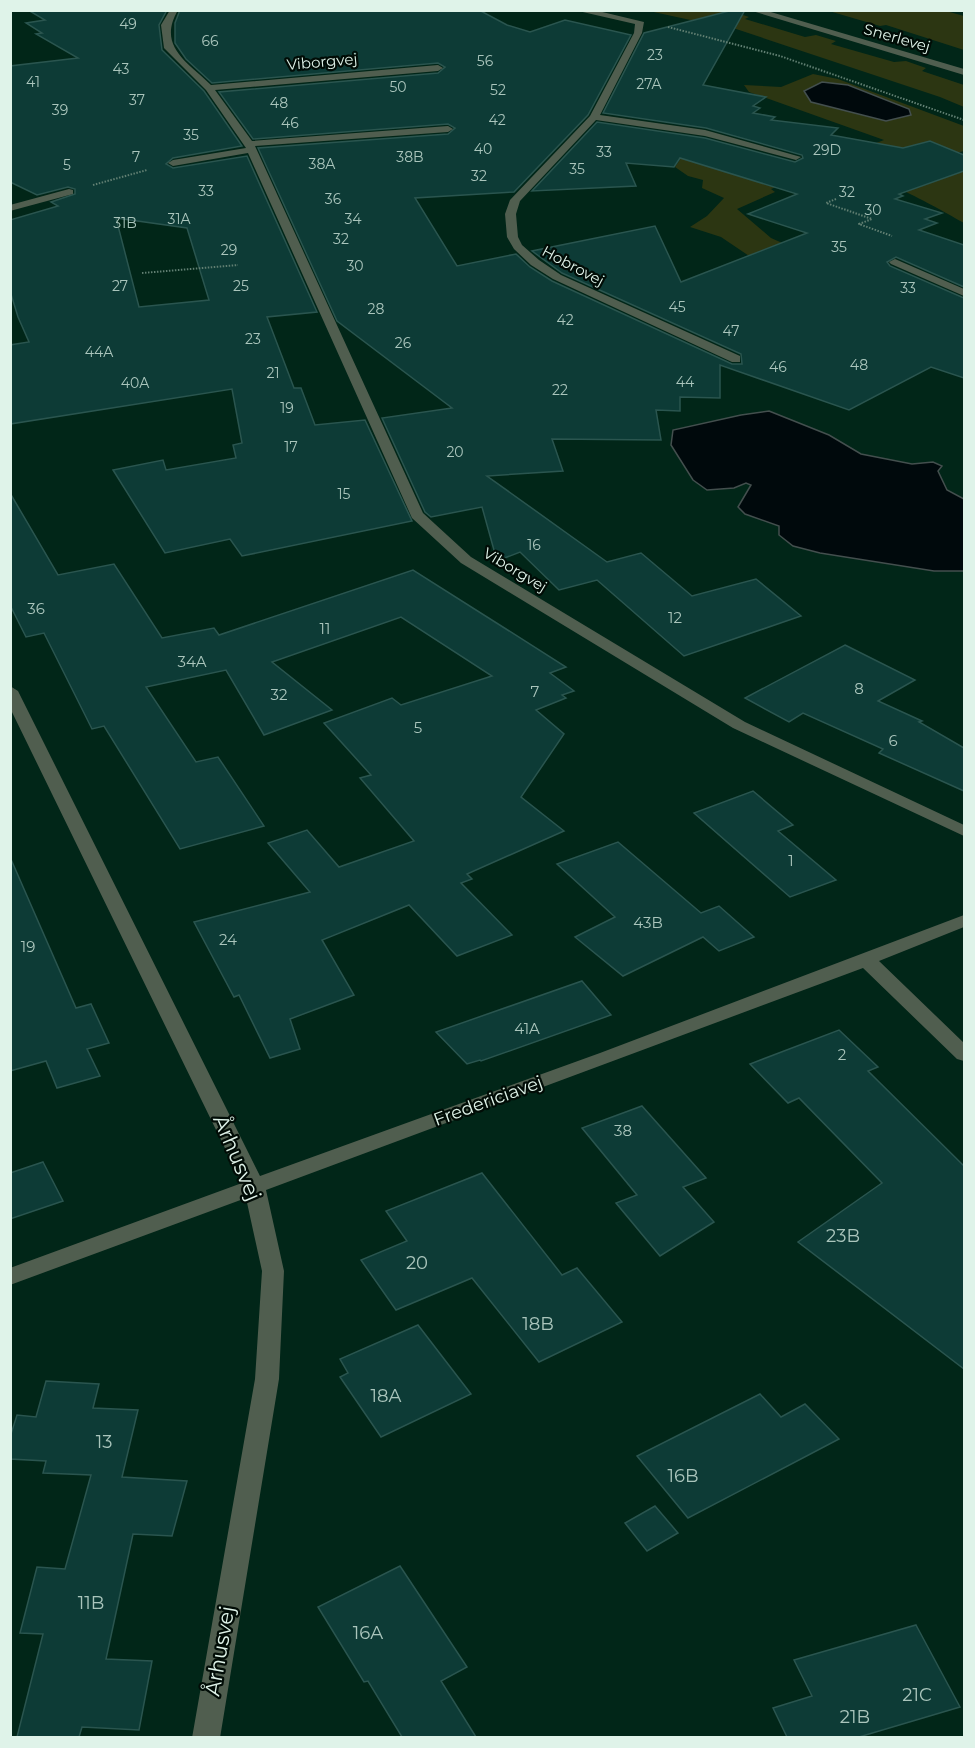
<svg xmlns="http://www.w3.org/2000/svg" width="975" height="1748" font-family="Montserrat,sans-serif">
	<rect width="100%" height="100%" fill="#012618"/>
	<g fill="#2c3612">
		<polygon points="649,11 732,11 734,17 743,15 749,17 745,19 805,37 816,35 836,41 831,44 894,62 906,61 926,68 922,71 964,85 964,107 940,97 715,22 695,21"/>
		<polygon points="946,11 964,16 964,50 886,25 880,26 829,11"/>
		<path d="M813,74L838,79L964,126V151L936,158L964,170V223C938,208 861,165 832,166C820,166 784,184 771,189L775,192L737,209L771,238L789,246L761,264L721,237L690,227L707,216L724,198L702,188L703,180L688,176L675,167L695,137L791,163L809,156H843L884,140L749,92L744,85L781,87Z"/>
	</g>
	<g fill="#00090c" stroke="#434f4e" stroke-width="1.5">
		<polygon points="822,82 848,85 909,109 911,115 886,121 811,102 804,91"/>
		<polygon points="769,411 829,435 861,454 912,464 933,462 942,466 938,471 947,490 964,499 964,571 934,571 820,553 793,546 779,535 779,526 745,514 738,507 751,485 746,483 734,488 707,490 693,480 671,445 673,430 741,415"/>
	</g>
	<g fill="#0d3b36" stroke="#2a554f" stroke-width="1.5" fill-rule="evenodd">
		<path d="M28,10H167L159,25L162,50L204,91L242,146L173,158L166,164L173,168L247,156L317,312L267,317L294,388H301L315,425L365,420L412,521L242,556L230,539L165,553L113,470L163,460L166,470L236,458L233,445L242,443L232,389L10,424V345L29,342L18,317L10,291V220L58,206L51,202L75,194V189L68,187L37,195L10,182V66L78,58L36,34L42,33L26,23L45,20ZM116,218L187,228L209,300L139,307Z"/>
		<polygon points="180,10 479,10 507,25 530,32 565,20 631,35 588,115 514,192 415,198 457,266 516,254 530,267 552,281 732,364 742,364 741,354 562,273 532,251 655,226 681,282 807,233 748,214 797,194 680,158 674,167 626,163 636,186 532,191 597,122 705,138 795,162 803,158 802,155 706,128 603,113 644,33 733,10 745,10 703,85 766,97 753,106 760,108 753,113 775,117 771,120 838,128 831,135 903,148 930,141 964,155 964,171 899,194 903,196 895,199 942,213 925,219 937,223 919,230 964,245 964,287 896,257 887,262 890,266 964,298 964,378 931,367 849,410 720,365 720,398 680,397 680,411 656,410 661,440 552,439 563,471 487,476 607,562 641,553 692,596 756,579 801,616 684,656 597,580 559,590 520,552 497,561 482,507 431,517 425,512 382,418 452,408 337,321 258,148 448,134 455,128 448,124 253,139 219,92 438,73 445,67 438,63 212,83 186,59 175,43 175,23"/>
		<polygon points="10,493 58,575 114,564 162,638 214,628 219,635 413,570 566,667 550,673 574,691 562,695 566,698 536,710 564,734 521,797 564,831 467,874 472,879 461,883 512,935 457,956 409,905 322,940 354,995 290,1019 300,1049 270,1058 239,995 234,997 194,922 310,892 268,843 307,830 339,867 414,841 360,778 371,775 324,723 392,698 401,705 492,676 401,617 272,662 332,710 264,735 226,670 146,687 196,762 218,757 264,826 180,849 104,726 92,729 44,633 26,637 10,605"/>
		<polygon points="845,645 915,680 878,701 922,721 919,722 964,748 964,791 879,753 883,749 803,713 789,722 745,698"/>
		<polygon points="753,791 793,825 778,831 836,880 790,897 694,813"/>
		<polygon points="618,842 701,913 719,906 754,937 719,951 703,937 623,976 575,937 615,917 557,864"/>
		<polygon points="10,857 76,1008 91,1004 109,1043 87,1049 100,1076 57,1088 46,1061 10,1071"/>
		<polygon points="582,981 611,1015 481,1061 480,1060 467,1064 436,1032"/>
		<polygon points="839,1030 878,1067 868,1071 964,1166 964,1369 798,1242 882,1183 799,1098 788,1103 750,1064"/>
		<polygon points="642,1106 706,1178 683,1187 714,1222 660,1256 616,1203 637,1195 582,1128"/>
		<polygon points="43,1162 63,1201 10,1219 10,1173"/>
		<polygon points="482,1173 562,1275 577,1268 622,1322 539,1362 472,1278 396,1310 361,1260 407,1241 386,1211"/>
		<polygon points="418,1325 471,1394 381,1437 340,1377 348,1373 340,1359"/>
		<polygon points="46,1381 99,1384 93,1408 138,1410 122,1477 187,1481 172,1536 133,1534 106,1659 152,1661 139,1730 82,1727 79,1737 17,1737 43,1634 20,1633 37,1567 65,1569 91,1475 43,1473 46,1461 10,1459 10,1437 17,1415 36,1417"/>
		<polygon points="760,1394 781,1417 805,1404 839,1439 688,1518 637,1456"/>
		<polygon points="655,1506 678,1533 647,1551 625,1523"/>
		<polygon points="400,1566 467,1667 441,1681 476,1737 402,1737 368,1681 364,1682 318,1607"/>
		<polygon points="916,1625 960,1707 859,1737 787,1737 773,1708 812,1696 794,1660"/>
	</g>
	<g fill="none" stroke-linecap="round" stroke-linejoin="round">
		<g stroke="#617f72" stroke-width="2" stroke-dasharray="1.5 1.5" stroke-linecap="butt">
			<polyline points="668,27 780,56 964,120"/>
			<polyline points="93,185 147,170"/>
			<polyline points="836,199 826,203 872,219 859,224 892,236"/>
			<polyline points="142,273 238,265"/>
		</g>
		<g fill="#505e4f" fill-rule="evenodd">
			<path d="M170,10H178C157,46 187,62 211,85L438,65L443,68L438,71L215,90L252,141L448,126L453,129L448,132L255,146L423,513L471,557L745,722L964,825V836L733,728L461,563L412,518L248,153L173,166L168,163L173,160L246,148L206,90L164,48L161,25Z"/>
			<polygon points="574,10 594,10 644,22 642,33 600,115 705,130 801,157 796,160 705,136 596,120 520,201 516,214 518,237 522,245 539,260 561,275 740,356 740,362 732,362 553,279 531,265 514,249 507,237 505,214 510,200 590,116 634,33 635,24"/>
			<polygon points="749,10 764,10 964,69 964,75"/>
			<polygon points="69,189 73,190 73,194 10,211 10,205"/>
			<polygon points="895,259 964,289 964,296 891,264 889,262"/>
			<polygon points="10,686 18,691 260,1176 600,1053 964,915 964,927 879,961 964,1043 964,1061 957,1059 863,968 266,1190 284,1271 279,1379 220,1738 192,1738 255,1379 262,1271 246,1198 10,1285 10,1268 242,1183 10,708"/>
		</g>
	</g>
	<g text-anchor="middle" stroke-width="4.5" stroke-linejoin="round" paint-order="stroke">
		<g font-size="14" fill="#aac5bc">
			<text x="128" y="29">49</text>
			<text x="210" y="46">66</text>
			<text x="655" y="60">23</text>
			<text x="485" y="66">56</text>
			<text x="121" y="74">43</text>
			<text x="33" y="87">41</text>
			<text x="649" y="89">27A</text>
			<text x="398" y="92">50</text>
			<text x="498" y="95">52</text>
			<text x="137" y="105">37</text>
			<text x="279" y="108">48</text>
			<text x="60" y="115">39</text>
			<text x="497" y="125">42</text>
			<text x="290" y="128">46</text>
			<text x="191" y="140">35</text>
			<text x="483" y="154">40</text>
			<text x="827" y="155">29D</text>
			<text x="604" y="157">33</text>
			<text x="136" y="162">7</text>
			<text x="410" y="162">38B</text>
			<text x="322" y="169">38A</text>
			<text x="67" y="170">5</text>
			<text x="577" y="174">35</text>
			<text x="479" y="181">32</text>
			<text x="206" y="196">33</text>
			<text x="847" y="197">32</text>
			<text x="333" y="204">36</text>
			<text x="873" y="215">30</text>
			<text x="179" y="224">31A</text>
			<text x="353" y="224">34</text>
			<text x="125" y="228">31B</text>
			<text x="341" y="244">32</text>
			<text x="839" y="252">35</text>
			<text x="229" y="255">29</text>
			<text x="355" y="271">30</text>
			<text x="120" y="291">27</text>
			<text x="241" y="291">25</text>
			<text x="908" y="293">33</text>
			<text x="677" y="312">45</text>
			<text x="376" y="314">28</text>
			<text x="565" y="325">42</text>
			<text x="731" y="336">47</text>
			<text x="253" y="344">23</text>
			<text x="403" y="348">26</text>
			<text x="99" y="357">44A</text>
			<text x="859" y="370">48</text>
			<text x="778" y="372">46</text>
			<text x="273" y="378">21</text>
			<text x="685" y="387">44</text>
			<text x="135" y="388">40A</text>
			<text x="560" y="395">22</text>
			<text x="287" y="413">19</text>
			<text x="291" y="452">17</text>
			<text x="455" y="457">20</text>
			<text x="344" y="499">15</text>
			<text x="534" y="550">16</text>
		</g>
		<g font-size="15" fill="#dff3e9" stroke="#010c06">
			<text transform="translate(897 38) rotate(16)" y="5">Snerlevej</text>
			<text transform="translate(322 62) rotate(-5)" y="5">Viborgvej</text>
			<text transform="translate(573 266) rotate(28)" y="5">Hobrovej</text>
			<text transform="translate(515 570) rotate(31)" y="5">Viborgvej</text>
		</g>
		<g font-size="15" fill="#aac5bc">
			<text x="36" y="614">36</text>
			<text x="675" y="623">12</text>
			<text x="325" y="634">11</text>
			<text x="192" y="667">34A</text>
			<text x="859" y="694">8</text>
			<text x="535" y="697">7</text>
			<text x="279" y="700">32</text>
			<text x="418" y="733">5</text>
			<text x="893" y="746">6</text>
			<text x="791" y="866">1</text>
			<text x="648" y="928">43B</text>
			<text x="228" y="945">24</text>
			<text x="28" y="952">19</text>
			<text x="527" y="1034">41A</text>
			<text x="842" y="1060">2</text>
			<text x="623" y="1136">38</text>
		</g>
		<g font-size="18" fill="#dff3e9" stroke="#010c06">
			<text transform="translate(488 1101) rotate(-20)" y="6">Fredericiavej</text>
		</g>
		<g font-size="18" fill="#aac5bc">
			<text x="843" y="1242">23B</text>
			<text x="417" y="1269">20</text>
			<text x="538" y="1330">18B</text>
			<text x="386" y="1402">18A</text>
			<text x="104" y="1448">13</text>
			<text x="683" y="1482">16B</text>
			<text x="91" y="1609">11B</text>
			<text x="368" y="1639">16A</text>
			<text x="917" y="1701">21C</text>
			<text x="855" y="1723">21B</text>
		</g>
		<g font-size="21" fill="#dff3e9" stroke="#010c06">
			<text transform="translate(237 1158) rotate(67)" y="7">Århusvej</text>
			<text transform="translate(220 1651) rotate(-80)" y="7">Århusvej</text>
		</g>
	</g>
	<rect width="975" height="1748" fill="none" stroke="#dff3e9" stroke-width="24"/>
</svg>
